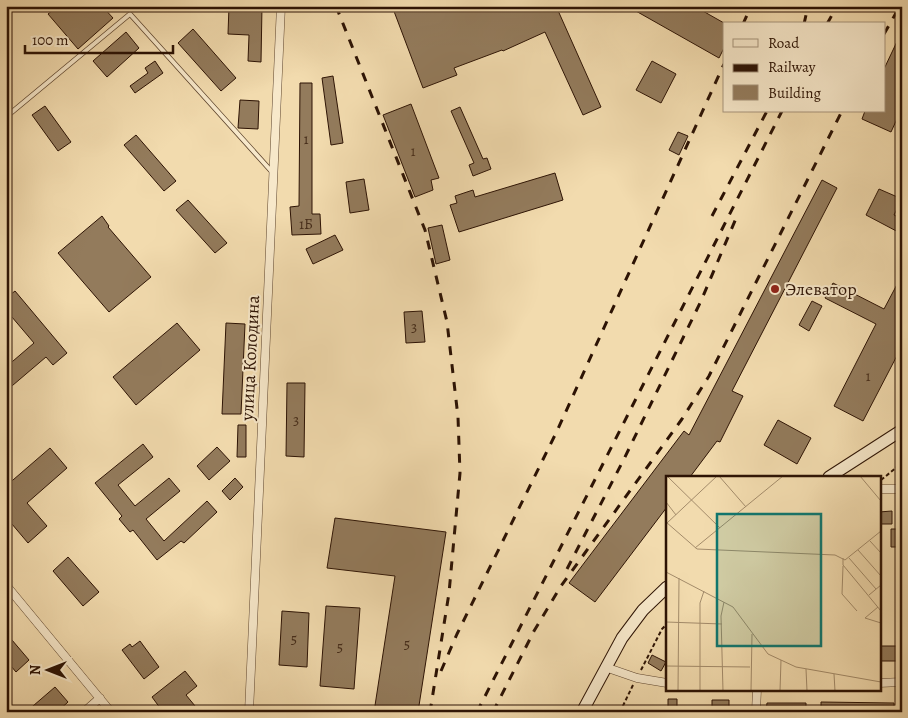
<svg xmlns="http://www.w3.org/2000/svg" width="908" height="718" font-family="Alegreya,serif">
<rect width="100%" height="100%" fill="#f2dbae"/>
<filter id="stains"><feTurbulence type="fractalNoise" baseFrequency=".004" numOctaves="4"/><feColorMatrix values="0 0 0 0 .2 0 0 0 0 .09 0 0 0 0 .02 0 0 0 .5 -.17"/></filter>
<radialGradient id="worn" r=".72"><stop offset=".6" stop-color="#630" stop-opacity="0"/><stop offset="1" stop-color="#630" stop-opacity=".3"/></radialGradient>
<path fill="#937b5c" stroke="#2d1304" d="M58,6H102L113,18L78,49L48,14Z
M229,6H262L261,62L248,61L249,35L228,34Z
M392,6H556L601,107L583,115L545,32L503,51L502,50L454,68L457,75L423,88Z
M627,6H694L724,23V48L719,58Z
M193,29L236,78L221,91L178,43Z
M902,31V108L891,132L862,119L865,111H884V69Z
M126,32L139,48L107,77L93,61Z
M155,61L163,73L135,93L130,86L148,73L145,68Z
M652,61L676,74L661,103L636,90Z
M333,76L343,143L331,145L322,78Z
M300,83H312V214H320L321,234L292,235L290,207L299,206Z
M240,100L259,101L258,129L238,128Z
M411,104L439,178L431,180L433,190L415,197L383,115Z
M45,106L71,142L58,151L32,115Z
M460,107L483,159L487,158L491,169L473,176L469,165L474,163L451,111Z
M678,132L688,136L679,155L669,150Z
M136,135L176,181L164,191L124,145Z
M555,173L563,200L459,232L450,205L457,203L455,196L473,190L475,197Z
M364,179L369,210L350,213L346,182Z
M822,180L837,188L732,391L743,396L720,442L717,441L690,477H667V507L595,602L569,583L684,431L689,435Z
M879,189L902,199L894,215L902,219V234L866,215Z
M188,200L227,243L215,253L176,210Z
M102,216L109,226L108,227L151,277L109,312L58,253Z
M442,225L450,260L436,264L428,228Z
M335,235L343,250L313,264L306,249Z
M902,275V346L863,421L834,406L876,324L825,298L833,283L884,309Z
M15,291L67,353L53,365L46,357L6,391V367L34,343L6,310V298Z
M812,301L822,306L809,331L799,325Z
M422,311L425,342L406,343L404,312Z
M177,323L200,350L136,405L113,377Z
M226,323L245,324L241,414H222Z
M287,383H305L304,457L286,456Z
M778,420L811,438L797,464L764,445Z
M238,425H246V457H237Z
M143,444L153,457L118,485L135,506L169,478L180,491L146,519L164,541L207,501L217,512L184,543L181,541L157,560L133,530L130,532L119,519L122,516L95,483Z
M217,447L230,461L209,480L197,466Z
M50,448L67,468L27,503L47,526L28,543L6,517V486Z
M235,478L243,487L230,500L222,491Z
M892,511V524H879V512Z
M335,518L446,532L418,712H374L395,576L327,568Z
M891,529H902V547H891Z
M68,557L99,592L83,606L53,571Z
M326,606L360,608L354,689L320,686Z
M282,611L309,613L307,667L279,665Z
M6,633L29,660L16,672L6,660Z
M140,641L159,667L144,679L122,650L130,644L132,647Z
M879,646H898L899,661H879Z
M652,655L666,662L661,671L648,663Z
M185,671L197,686L186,695L200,712H163L152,697Z
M55,687L68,702L57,712H26Z
M668,699H677V712H668Z
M712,700H729V711L712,710Z
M821,702L894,703V712H821Z
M767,703H806V712H766Z"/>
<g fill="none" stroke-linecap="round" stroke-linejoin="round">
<defs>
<path id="service" d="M6,117L130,14L273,173"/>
<path id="minor" d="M879,489H902
M6,585L111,712
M605,667L637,678L667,683
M879,683L902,682
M84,712L100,698
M249,712L281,6
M756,712L757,689"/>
<path id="secondary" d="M829,477L902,430
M582,712L622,638L643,610L667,587"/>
</defs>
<use href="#service" stroke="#5e452e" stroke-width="5.5"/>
<use href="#minor" stroke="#5e452e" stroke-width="9"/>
<use href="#secondary" stroke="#2d1304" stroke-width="13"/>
<path stroke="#2d1304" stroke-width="2" stroke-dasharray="4 2.5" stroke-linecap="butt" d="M881,480L902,463
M641,670L662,629L667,624
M620,712L633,685"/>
<use href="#service" stroke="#f7e8ca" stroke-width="4"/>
<use href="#minor" stroke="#f7e8ca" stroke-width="8"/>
<use href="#secondary" stroke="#f7e8ca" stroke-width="11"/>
<path stroke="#2d1304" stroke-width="3" stroke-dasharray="9 9" stroke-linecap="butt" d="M336,6L425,230L447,322L458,417L460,473L449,593L430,712
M743,24L751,6
M804,24L808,6
M827,24L837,6
M884,34L900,6
M712,216L767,111
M567,569L624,459L701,301L737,216
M441,671L457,634L557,431L724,64
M477,712L782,111
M493,712L534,631L561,586L682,419L709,376L842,111"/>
</g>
<circle fill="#8f2418" stroke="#f7e8ca" stroke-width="2" cx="775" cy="289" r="5"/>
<g text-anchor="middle" stroke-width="4" stroke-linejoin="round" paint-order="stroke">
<g font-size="15" fill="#462d1a">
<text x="306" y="144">1</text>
<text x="413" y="156">1</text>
<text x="306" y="229">1Б</text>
<text x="414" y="332">3</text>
<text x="868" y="381">1</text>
<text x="296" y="425">3</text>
<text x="294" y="644">5</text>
<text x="407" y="649">5</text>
<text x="340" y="652">5</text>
</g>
<g font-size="18" fill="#2d1304" stroke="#f7e8ca" text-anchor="start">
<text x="785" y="295">Элеватор</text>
</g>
<g font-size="18" fill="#2d1304" stroke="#f7e8ca">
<text transform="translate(250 358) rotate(-87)" y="6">улица Колодина</text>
</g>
</g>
<g transform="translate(666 476)">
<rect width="215" height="215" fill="#f2dbae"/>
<path fill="none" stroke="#a38b6a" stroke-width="1" d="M1,0L54,52M53,0L80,31M194,0L215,25M0,26L10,39M0,46L31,73L169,79L179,84L215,55M1,47L51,0M204,65L215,77M29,72L117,0M192,74L215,100M177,82V89L215,135M183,82L210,113M177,90L176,118L191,135M0,96L67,131L102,178L130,191L215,206M203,119L215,109M199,142L212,131M199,142L215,147M0,146L56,148M0,190L84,191M140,193L141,215M168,198L169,215M12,215L13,102M34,215V127L38,115M57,215L55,140L58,126M85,215L86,158M114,215L115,184"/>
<path fill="#0f766e" fill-opacity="0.15" stroke="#0f766e" stroke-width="2.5" d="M51,38H155V170H51Z"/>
<rect width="215" height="215" fill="none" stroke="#2d1304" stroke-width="2.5"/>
</g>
<rect width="908" height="718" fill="none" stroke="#f2dbae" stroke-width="25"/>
<rect x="8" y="8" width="893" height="703" fill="none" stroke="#2d1304" stroke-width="2.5"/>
<rect x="12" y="12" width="883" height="693" fill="none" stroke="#2d1304"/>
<rect x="723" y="22" width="162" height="90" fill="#f7e8ca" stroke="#a6937b"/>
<rect x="733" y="39" width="25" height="8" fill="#f7e8ca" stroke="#a6937b"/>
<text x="768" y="48" font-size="15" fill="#2d1304">Road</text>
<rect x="733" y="64" width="25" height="8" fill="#2d1304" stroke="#a6937b"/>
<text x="768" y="72" font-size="15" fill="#2d1304">Railway</text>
<rect x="733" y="85" width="25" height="15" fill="#937b5c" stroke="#a6937b"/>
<text x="768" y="98" font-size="15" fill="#2d1304">Building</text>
<g transform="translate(48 670) rotate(270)" stroke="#f7e8ca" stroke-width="4" paint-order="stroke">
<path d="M0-4L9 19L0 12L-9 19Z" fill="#2d1304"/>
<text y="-8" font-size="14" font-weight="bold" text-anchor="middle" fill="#2d1304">N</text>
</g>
<path d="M25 45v8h148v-8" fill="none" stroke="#2d1304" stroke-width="2.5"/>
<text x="32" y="45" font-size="15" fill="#2d1304" stroke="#f7e8ca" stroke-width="4" paint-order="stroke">100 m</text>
<rect width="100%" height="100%" filter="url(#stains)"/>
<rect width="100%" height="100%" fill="url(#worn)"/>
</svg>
